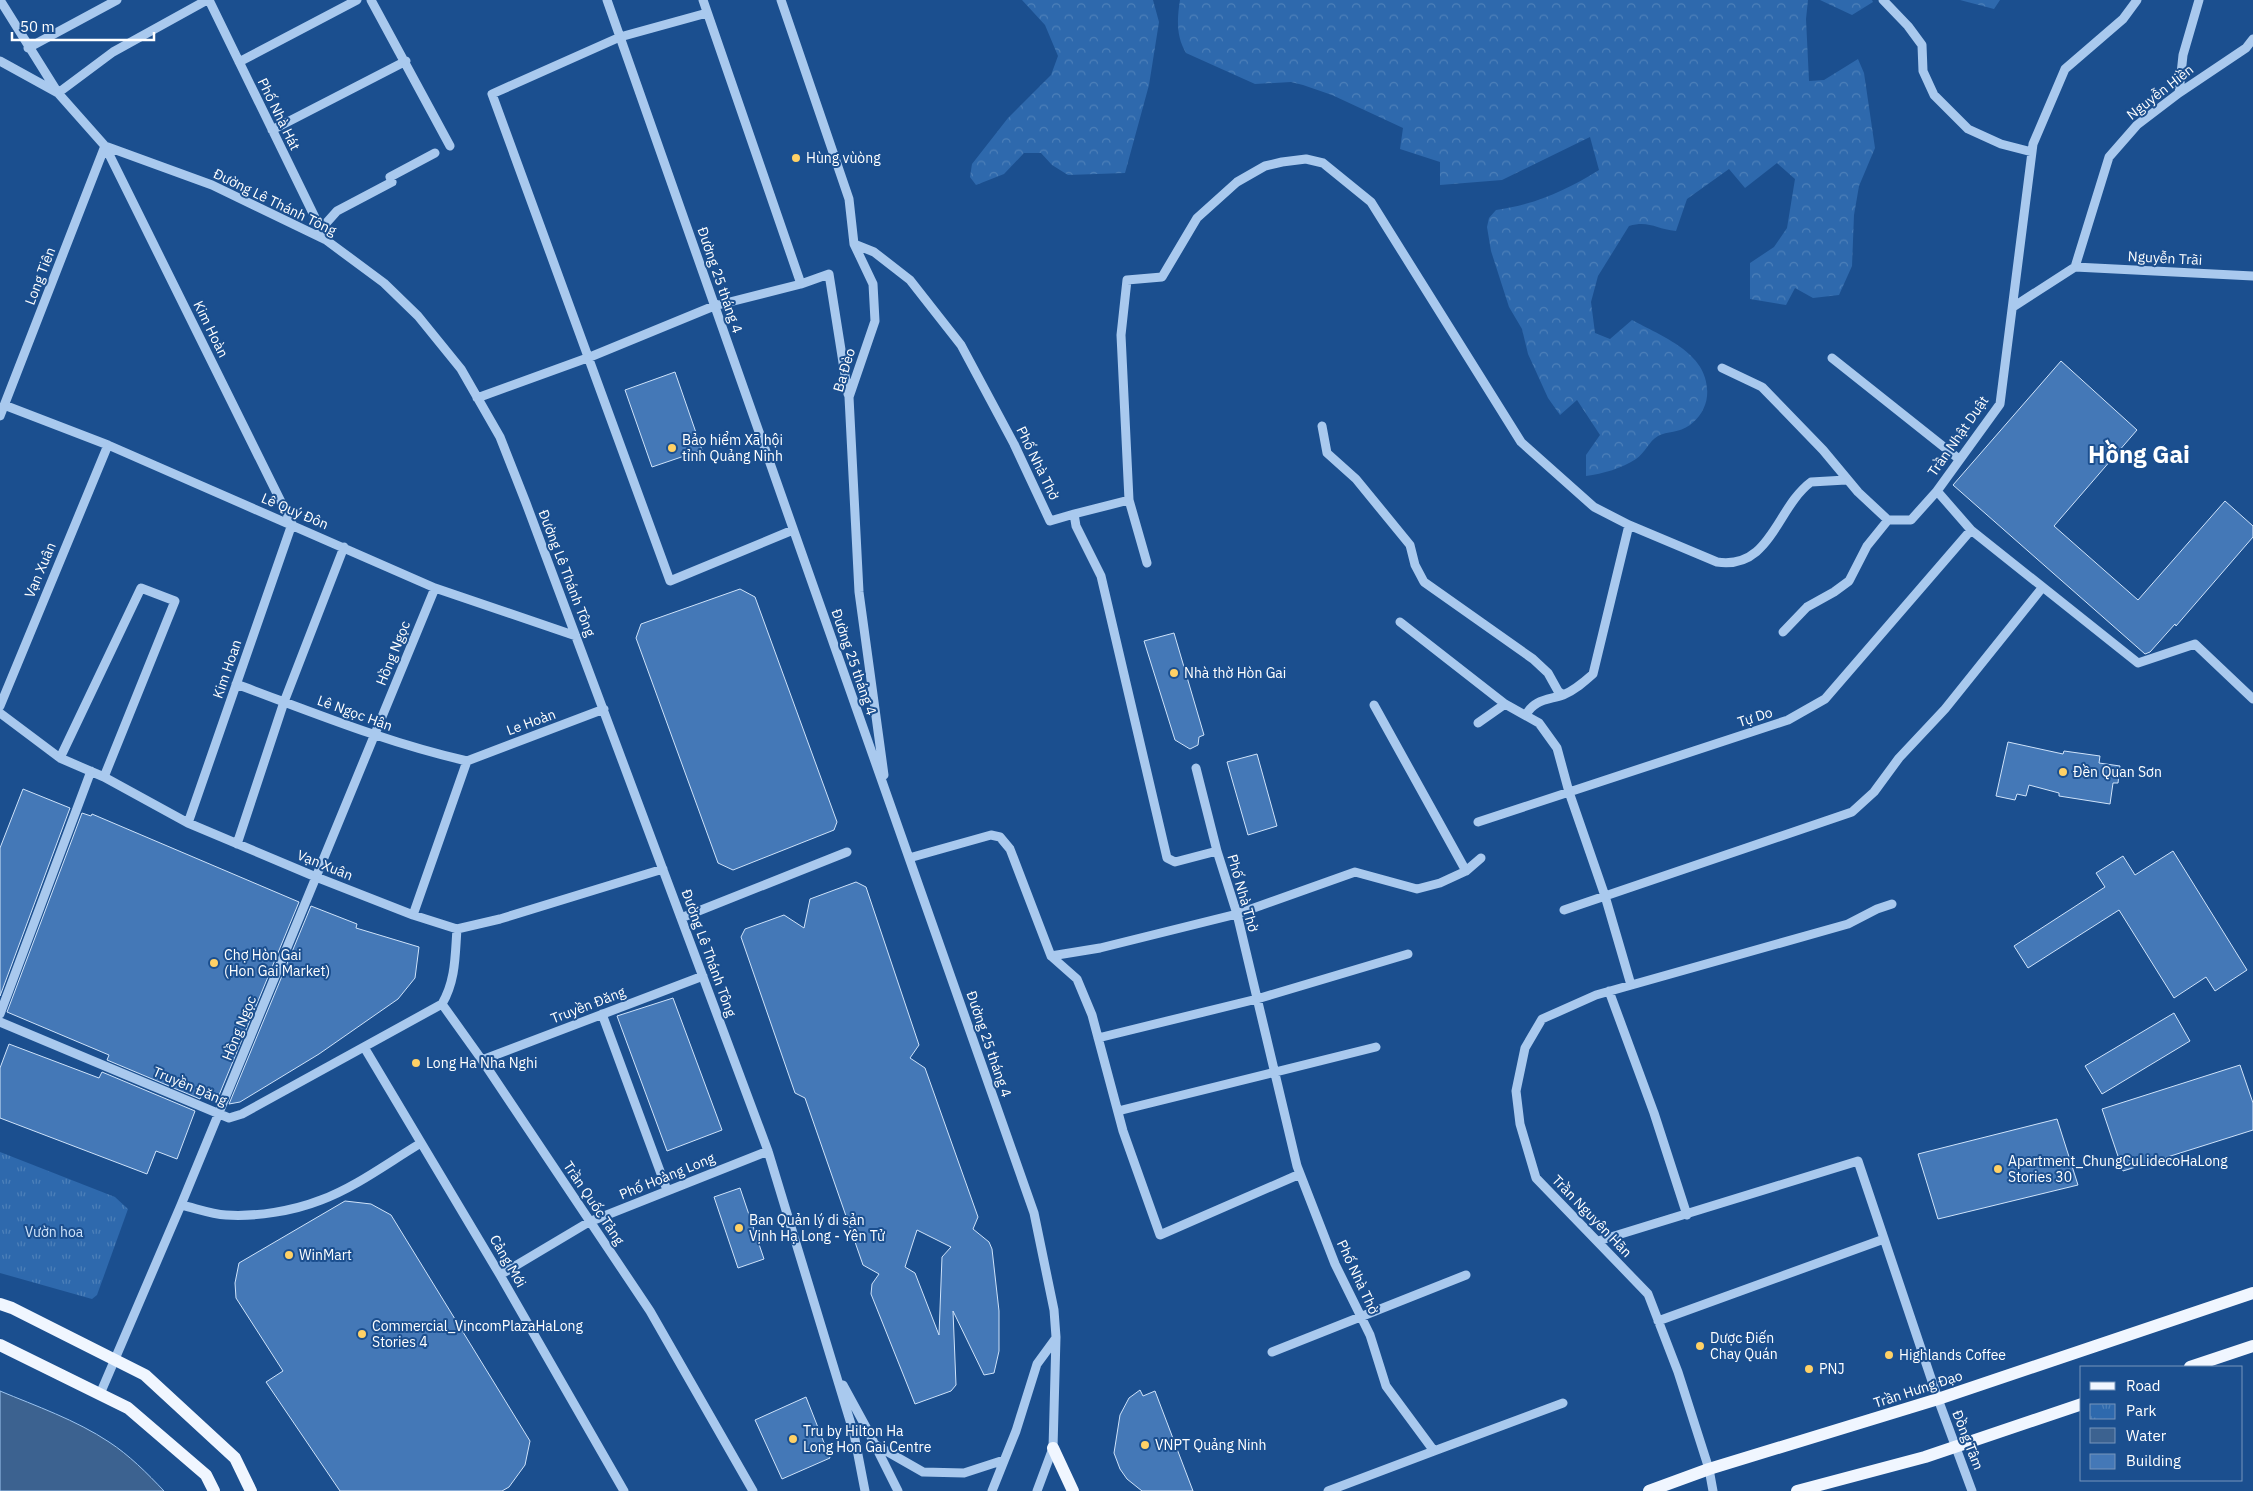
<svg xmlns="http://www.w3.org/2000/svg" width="2253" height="1491" font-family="'IBM Plex Sans',sans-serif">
<defs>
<pattern id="forest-crowns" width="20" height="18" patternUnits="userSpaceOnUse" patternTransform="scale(1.25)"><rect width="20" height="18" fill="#2e69ad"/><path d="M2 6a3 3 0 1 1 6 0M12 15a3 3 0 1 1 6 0" fill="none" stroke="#4d80b9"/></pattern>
<pattern id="park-tufts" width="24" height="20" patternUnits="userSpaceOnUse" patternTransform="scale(1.25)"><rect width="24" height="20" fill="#2e69ad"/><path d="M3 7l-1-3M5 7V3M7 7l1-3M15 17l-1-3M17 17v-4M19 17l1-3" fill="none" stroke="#4d80b9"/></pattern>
</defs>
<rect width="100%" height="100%" fill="#1b4f8f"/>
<path fill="url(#forest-crowns)" d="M1022,0H1153L1159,22L1149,85L1125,173L1068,175L1052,165L1041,153H1024L1004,174L976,185L970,177L972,164L1008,118L1051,75L1058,56L1045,25Z
M1180,0H1808L1806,19L1809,81L1824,80L1858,59L1864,73L1875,148L1859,186L1854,215L1852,266L1839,295L1813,298L1795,288L1786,305L1750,299V263L1774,247L1787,228L1795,179L1777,163L1745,188L1729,169L1687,199L1676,231C1656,229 1649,220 1629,226L1598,276L1591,302L1595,333L1610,339L1632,320C1663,337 1711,354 1707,396C1706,408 1699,418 1690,425C1679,433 1667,431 1658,436C1649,441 1645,453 1636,459C1622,468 1603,474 1586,476V455L1600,435L1577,400L1560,415L1548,398L1528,354L1522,329L1509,307L1491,251L1487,227L1489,218L1496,210C1534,205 1567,190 1599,170L1590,137L1502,180L1440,185V162L1400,149L1403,128L1332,95L1303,85L1291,82L1255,84L1186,53C1176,36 1177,19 1180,0Z
M1820,0H1872L1873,2L1852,15Z
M1960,0H2000L1994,9Z"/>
<path fill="url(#park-tufts)" d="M0,1152L115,1197L128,1209L97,1295L92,1299L0,1273Z"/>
<path fill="#3c6290" stroke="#9cc4f0" d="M0,1391C36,1406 76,1420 109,1442C129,1455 147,1473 164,1491H0Z"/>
<path fill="#4478b7" stroke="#cfe3fa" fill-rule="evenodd" d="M2061,361L2137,430L2054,526L2138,600L2225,501L2253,526V537L2176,626L2175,624L2150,652L2145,654L1953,485Z
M675,372L702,450L652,467L625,390Z
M740,589L755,597L837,822L834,830L733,870L718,863L636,638L641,624Z
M1174,633L1204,735L1199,737L1198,745L1190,749L1175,740L1144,641Z
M2008,742L2063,754L2064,751L2100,756L2099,763L2120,766L2118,783H2113L2110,804L2059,796V793L2029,785L2026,796L2017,794L2015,800L1996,796Z
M1257,754L1277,826L1248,835L1227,762Z
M23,789L70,808L0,996V848Z
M82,813L91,816L92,814L299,902L217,1100L202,1094L200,1099L107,1060L109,1055L7,1012Z
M2173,851L2247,970L2215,991L2206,977L2174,998L2119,910L2028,968L2014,946L2105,887L2096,873L2123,856L2135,875Z
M856,882L866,887L919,1045L910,1058L925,1068L978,1217L973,1229L989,1242L992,1249L999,1311V1351L994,1373L984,1375L953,1311L956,1385L951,1391L915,1404L871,1294L872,1284L879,1274L863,1265L805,1098L795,1093L741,937L745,929L784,915L804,928L810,899ZM917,1230L951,1247L942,1257L939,1335L915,1273L905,1267Z
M311,906L357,924L356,928L419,947L415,978L398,999L319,1054L240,1102L229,1104Z
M673,998L722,1130L667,1151L617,1016Z
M2174,1013L2190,1041L2102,1094L2085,1066Z
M9,1044L99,1078L102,1072L195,1111L177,1159L156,1151L147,1174L0,1118V1068Z
M2240,1065L2253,1103V1130L2123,1171L2102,1109Z
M2057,1119L2078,1185L1938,1219L1918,1154Z
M740,1188L764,1259L738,1268L714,1197Z
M345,1201L371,1204L391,1215L530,1441L525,1465L509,1487L502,1491H340L266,1382L283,1371L236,1298L235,1283L239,1263Z
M1140,1390L1143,1396L1155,1391L1193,1491H1142L1127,1479L1120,1469L1114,1453L1120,1415L1129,1398Z
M806,1397L830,1458L782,1479L755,1420Z"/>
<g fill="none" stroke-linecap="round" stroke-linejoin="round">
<path stroke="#a9c9ee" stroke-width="9" d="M0,0L58,93L105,146L212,185L326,240L384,283L418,316L461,369L500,437L526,503L768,1151L854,1434L865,1491
M209,0L326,240
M371,0L450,146
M607,0L1034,1213L1054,1310L1056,1337L1053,1448L1037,1491
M703,0L801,284
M781,0L849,199L854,244L873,284L875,321L849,397L859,592L884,775
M1883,0L1908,26L1922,45L1923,71L1934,95L1968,129L2001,144L2032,152
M2137,0L2123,19L2065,69L2033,144L2000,404L1937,491L1971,530L2138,663L2195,644L2253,699
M707,13L620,37L492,94L670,581L793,530
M28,48L117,0
M0,61L58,93L113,52L207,0
M239,62L357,0
M2179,93L2183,55L2199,0
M272,130L406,61
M105,146L292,524L188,823
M320,230L337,211L392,182L390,177L435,153
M854,244L874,252L910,280L961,345L1014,444L1050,521L1074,514L1076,526L1101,576L1167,858L1175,862L1217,851L1237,914L1297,1166L1335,1264L1370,1335L1386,1386L1434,1451L1328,1491
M2075,267L2109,157L2137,125L2179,93L2246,48L2253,39
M2075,267L2253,276
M2013,307L2075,267
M1832,358L1959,459
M1722,368L1762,387L1823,450L1858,492L1888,520H1911L1937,491
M477,398L590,357L714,306L801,284L829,274L848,394
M4,405L108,445L435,588L576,636
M0,416L105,146
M1322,426L1327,453L1356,479L1410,545L1415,565L1424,582L1533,659L1548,673L1558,691L1563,695
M1074,514L1129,500
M1147,563L1129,500L1121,335L1127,280L1162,277L1197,218L1237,182L1265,166L1282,162L1306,159L1323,163L1371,202L1521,442L1594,507L1629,525L1717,562C1771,570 1776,508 1811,482L1846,480
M1400,622L1505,704L1539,723L1557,748L1569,792L1605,896L1631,985
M1783,632L1807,607L1834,592L1849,581L1867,546L1888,520
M236,684C312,712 387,743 467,761
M1374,705L1466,871
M0,706L108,445
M0,713L60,758L104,777L188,823L316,877L413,915L457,929L500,919L663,869
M1526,715C1534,699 1549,700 1563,695C1575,690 1584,682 1593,674L1629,525
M1478,723L1505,704
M60,758L141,588L175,601L104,777
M467,761L604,709
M1196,768L1217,851
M1478,822L1788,720L1825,699L1971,530
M237,844L284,702L344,547
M909,858L991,835L1000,837L1010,849L1051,956L1077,979L1092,1015L1123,1131L1160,1235L1300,1174
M1564,910L1852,812L1874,792L1899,758L1945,709L2042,588
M413,915L467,761
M681,918L847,852
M457,929C455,955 456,980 442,1004L482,1060L650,1311L753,1491
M1051,956L1100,948L1237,914L1355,872L1417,889L1440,883L1466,871L1481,858
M1609,991L1654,1113L1687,1215
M0,1014L91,771
M602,1014L667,1190
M0,1022L229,1118L242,1114L442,1004
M1098,1038L1257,999L1408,954
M364,1047L500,1275L624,1491
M482,1060L703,976
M1118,1111L1376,1047
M181,1205C195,1208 211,1214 226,1215C256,1217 293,1211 321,1200C356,1187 389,1162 421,1143
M1598,1241L1858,1161L1938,1399L1972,1491
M500,1275L589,1222L768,1151
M1658,1321L1884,1239
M1272,1352L1466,1275
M843,1385L867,1429L898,1491
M100,1394L181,1205L435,588
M874,1444L923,1472L964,1473L1004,1460
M1434,1451L1563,1403
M992,1491L1016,1431L1037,1364L1056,1338
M1713,1491L1709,1469L1678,1372L1648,1294L1536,1178L1520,1124L1516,1091L1525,1048L1542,1019L1596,995L1848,924L1877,909L1892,904"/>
<path stroke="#f0f6ff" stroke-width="12" d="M0,1304L12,1308L145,1375L235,1458L251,1491
M0,1345L128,1408L206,1475L214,1491
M2190,1367L2253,1346
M1053,1448L1073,1491
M1649,1491L1709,1469L1938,1399L2253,1293
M1797,1491L1925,1457L2082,1404"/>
</g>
<g fill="#ffd166" stroke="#1b4f8f" stroke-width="2">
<circle cx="796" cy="158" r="5"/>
<circle cx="672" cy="448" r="5"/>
<circle cx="1174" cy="673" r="5"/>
<circle cx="2063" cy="772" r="5"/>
<circle cx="214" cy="963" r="5"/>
<circle cx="416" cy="1063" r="5"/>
<circle cx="1998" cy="1169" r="5"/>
<circle cx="739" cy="1228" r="5"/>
<circle cx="289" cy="1255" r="5"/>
<circle cx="362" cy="1334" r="5"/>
<circle cx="1700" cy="1346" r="5"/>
<circle cx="1889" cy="1355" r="5"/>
<circle cx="1809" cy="1369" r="5"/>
<circle cx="793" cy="1439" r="5"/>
<circle cx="1145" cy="1445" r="5"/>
</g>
<g text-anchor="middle" stroke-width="4" stroke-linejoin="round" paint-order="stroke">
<g font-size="14" fill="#fff" stroke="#1b4f8f">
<text transform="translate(2160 92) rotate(-38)" y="5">Nguyễn Hiền</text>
<text transform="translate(279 114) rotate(64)" y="5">Phố Nhà Hát</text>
<text transform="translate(275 202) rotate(26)" y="5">Đường Lê Thánh Tông</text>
<text transform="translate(2165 258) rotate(3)" y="5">Nguyễn Trãi</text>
<text transform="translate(40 276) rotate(-69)" y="5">Long Tiên</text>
<text transform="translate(720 280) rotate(71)" y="5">Đường 25 tháng 4</text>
<text transform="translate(211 329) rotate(64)" y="5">Kim Hoàn</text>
<text transform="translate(844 370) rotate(-73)" y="5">Ba Đèo</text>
<text transform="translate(1958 436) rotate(-55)" y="5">Trần Nhật Duật</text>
<text transform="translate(1038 463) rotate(64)" y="5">Phố Nhà Thờ</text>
<text transform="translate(295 511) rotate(23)" y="5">Lê Quý Đôn</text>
<text transform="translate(40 570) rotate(-67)" y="5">Vạn Xuân</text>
<text transform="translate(567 573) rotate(69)" y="5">Đường Lê Thánh Tông</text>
<text transform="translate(393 653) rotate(-68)" y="5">Hồng Ngọc</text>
<text transform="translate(854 662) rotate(71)" y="5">Đường 25 tháng 4</text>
<text transform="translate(227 669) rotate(-71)" y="5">Kim Hoan</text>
<text transform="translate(355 713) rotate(20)" y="5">Lê Ngọc Hân</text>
<text transform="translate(1755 717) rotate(-18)" y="5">Tự Do</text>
<text transform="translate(531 722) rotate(-20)" y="5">Le Hoàn</text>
<text transform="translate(325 865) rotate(22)" y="5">Vạn Xuân</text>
<text transform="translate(1243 893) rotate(74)" y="5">Phố Nhà Thờ</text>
<text transform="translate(709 953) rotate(70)" y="5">Đường Lê Thánh Tông</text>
<text transform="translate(588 1005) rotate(-21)" y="5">Truyền Đăng</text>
<text transform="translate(239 1028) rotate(-68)" y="5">Hồng Ngọc</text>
<text transform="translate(989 1044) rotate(71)" y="5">Đường 25 tháng 4</text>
<text transform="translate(190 1086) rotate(23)" y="5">Truyền Đăng</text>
<text transform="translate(667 1176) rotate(-22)" y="5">Phố Hoàng Long</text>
<text transform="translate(594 1203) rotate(56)" y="5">Trần Quốc Tảng</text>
<text transform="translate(1592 1216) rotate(46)" y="5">Trần Nguyên Hãn</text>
<text transform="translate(508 1261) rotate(60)" y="5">Cảng Mới</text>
<text transform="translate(1358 1277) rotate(65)" y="5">Phố Nhà Thờ</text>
<text transform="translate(1918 1389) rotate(-18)" y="5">Trần Hưng Đạo</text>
<text transform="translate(1968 1440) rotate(69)" y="5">Đồng Tâm</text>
</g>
<g font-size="14" fill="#fff" stroke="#1b4f8f" text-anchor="start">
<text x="806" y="163">Hùng vùòng</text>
<text x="682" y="445">Bảo hiểm Xã hội<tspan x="682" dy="16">tỉnh Quảng Ninh</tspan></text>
<text x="1184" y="678">Nhà thờ Hòn Gai</text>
<text x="2073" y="777">Đền Quan Sơn</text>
<text x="224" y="960">Chợ Hòn Gai<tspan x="224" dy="16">(Hon Gai Market)</tspan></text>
<text x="426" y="1068">Long Ha Nha Nghi</text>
<text x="2008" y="1166">Apartment_ChungCuLidecoHaLong<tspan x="2008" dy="16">Stories 30</tspan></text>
<text x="749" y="1225">Ban Quản lý di sản<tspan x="749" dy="16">Vịnh Hạ Long - Yên Tử</tspan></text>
<text x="299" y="1260">WinMart</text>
<text x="372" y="1331">Commercial_VincomPlazaHaLong<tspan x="372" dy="16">Stories 4</tspan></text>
<text x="1710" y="1343">Dược Điến<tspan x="1710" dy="16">Chay Quán</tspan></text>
<text x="1899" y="1360">Highlands Coffee</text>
<text x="1819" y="1374">PNJ</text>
<text x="803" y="1436">Tru by Hilton Ha<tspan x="803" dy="16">Long Hon Gai Centre</tspan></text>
<text x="1155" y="1450">VNPT Quảng Ninh</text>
</g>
<g font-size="14" fill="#cfe3fa" stroke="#1b4f8f">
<text x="54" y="1237">Vườn hoa</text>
</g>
<g font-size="24" font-weight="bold" fill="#fff" stroke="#1b4f8f">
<text x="2139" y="463">Hồng Gai</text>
</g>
</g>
<rect x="2080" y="1366" width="162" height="115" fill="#1b4f8f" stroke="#7695bc"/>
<rect x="2090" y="1382" width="25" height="8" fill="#f0f6ff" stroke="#7695bc"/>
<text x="2126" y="1391" font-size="15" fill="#ffffff">Road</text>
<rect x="2090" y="1404" width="25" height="15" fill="url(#park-tufts)" stroke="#7695bc"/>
<text x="2126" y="1416" font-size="15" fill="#ffffff">Park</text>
<rect x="2090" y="1428" width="25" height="15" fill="#3c6290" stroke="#7695bc"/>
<text x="2126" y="1441" font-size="15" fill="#ffffff">Water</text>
<rect x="2090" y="1454" width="25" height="15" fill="#4478b7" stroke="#7695bc"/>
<text x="2126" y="1466" font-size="15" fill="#ffffff">Building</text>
<path d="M12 32v8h142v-8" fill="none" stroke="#ffffff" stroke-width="2.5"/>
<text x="20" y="32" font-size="15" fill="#ffffff" stroke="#1b4f8f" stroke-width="4" paint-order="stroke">50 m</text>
</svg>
